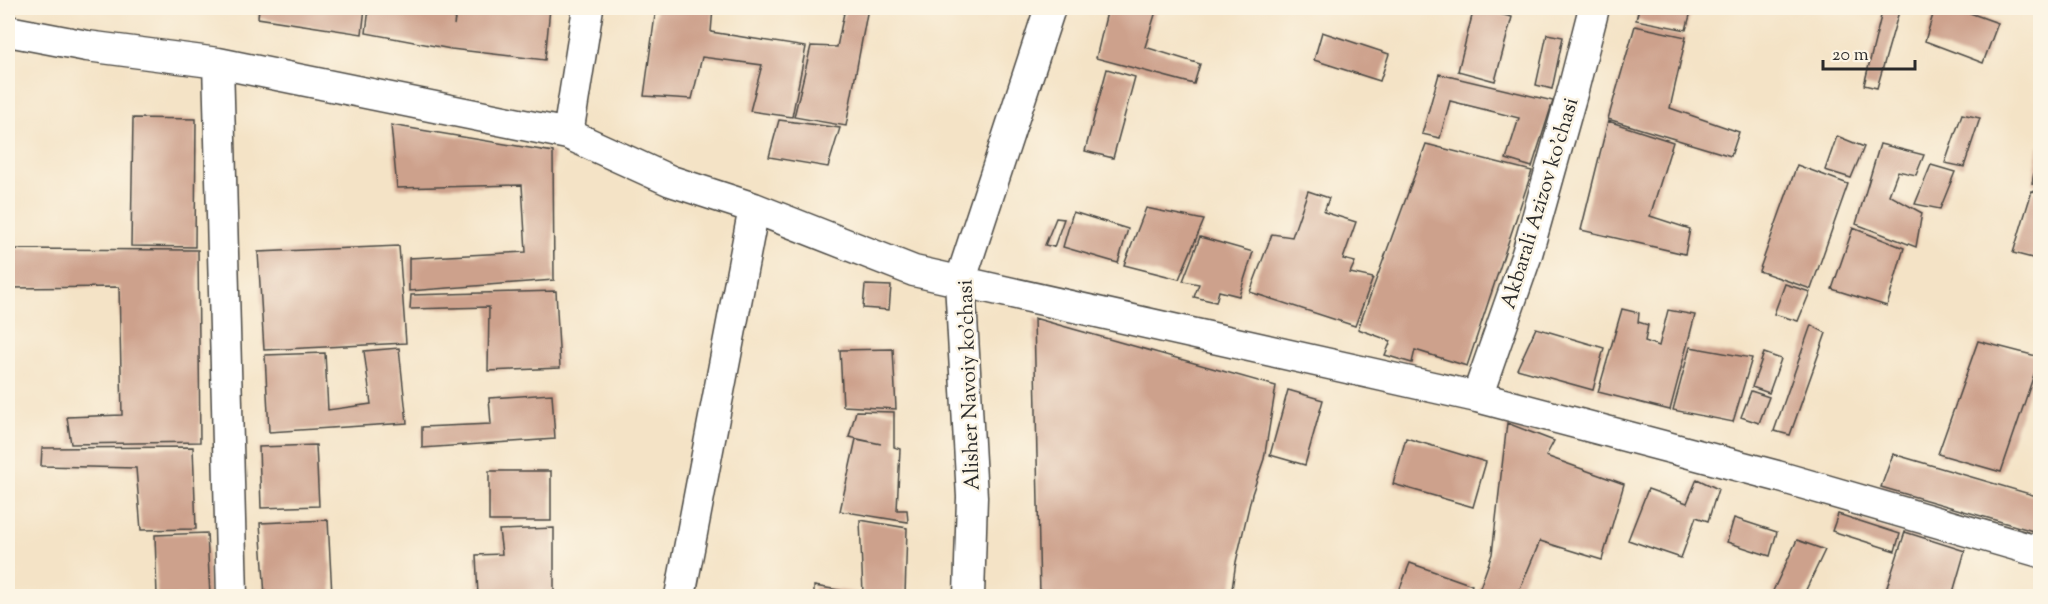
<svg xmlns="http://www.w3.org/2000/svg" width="2048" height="604" font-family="'Sorts Mill Goudy',serif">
<rect width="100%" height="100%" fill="#fcf5e5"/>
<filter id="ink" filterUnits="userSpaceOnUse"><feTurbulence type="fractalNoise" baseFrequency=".0167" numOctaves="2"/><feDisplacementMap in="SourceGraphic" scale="12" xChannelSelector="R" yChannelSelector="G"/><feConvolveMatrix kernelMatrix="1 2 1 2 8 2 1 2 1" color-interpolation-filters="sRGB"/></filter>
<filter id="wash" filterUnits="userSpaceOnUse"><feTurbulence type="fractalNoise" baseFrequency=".008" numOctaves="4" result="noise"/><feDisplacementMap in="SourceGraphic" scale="24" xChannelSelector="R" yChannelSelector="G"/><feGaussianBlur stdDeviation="1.35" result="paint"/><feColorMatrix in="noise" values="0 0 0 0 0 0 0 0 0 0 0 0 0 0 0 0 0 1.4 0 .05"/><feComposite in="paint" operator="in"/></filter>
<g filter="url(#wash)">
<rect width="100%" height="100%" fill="#f4e3c6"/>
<g id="blocks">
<path fill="#cda18c" d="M259,8H365L362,34L258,18Z
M369,8H456L454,25L457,8H476L509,13L510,8H550L545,60L451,49L366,33Z
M656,8H713L711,32L806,47L792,117L750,111L762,65L702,57L692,99L644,96Z
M845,8H868L846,126L794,117L811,46L837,47Z
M1108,8H1157L1145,47L1200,64L1194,84L1096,58Z
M1474,8L1512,17L1495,81L1458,71Z
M1639,8H1692L1686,30L1636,20Z
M1883,8H1900L1877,88L1864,85Z
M1935,8H1956L1998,23L1983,63L1925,41Z
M1635,26L1686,37L1670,108L1739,132L1731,156L1608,119Z
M1322,32L1389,54L1380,81L1314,60Z
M1547,34L1563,37L1552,89L1536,85Z
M1107,69L1135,77L1113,158L1085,151Z
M1439,74L1553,101L1532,167L1506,159L1519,118L1450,101L1440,138L1422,134Z
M1962,114L1980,118L1964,167L1945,163Z
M133,118L196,119L195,247L131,246Z
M779,120L840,128L828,167L769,157Z
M1608,121L1673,142L1650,216L1690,229L1685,254L1581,230Z
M391,125L553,152L554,280L409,291V258L526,252L522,185L397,188Z
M1837,136L1864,147L1851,178L1825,170Z
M1426,144L1532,171L1467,366L1415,350L1412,363L1385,355L1391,341L1358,329Z
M1880,144L1924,155L1916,175L1898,171L1889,195L1922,213L1916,247L1856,224Z
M2039,145H2040V186L2032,184Z
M1797,165L1848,184L1811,289L1759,271Z
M1931,165L1955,172L1940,209L1915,204Z
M1308,191L1329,198L1324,212L1356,222L1343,259L1355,262L1350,273L1373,278L1355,326L1250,292L1272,234L1292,237Z
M2032,191L2040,193V260L2013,253Z
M1146,208L1204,220L1179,279L1124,265Z
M1073,212L1128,229L1118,263L1063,247Z
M1056,218L1064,219L1054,247L1045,245Z
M1853,228L1904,248L1887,306L1832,289Z
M1200,237L1253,252L1239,296L1219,291L1216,302L1194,297L1199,284L1183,281Z
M399,246L406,343L264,350L258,252Z
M8,249L198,250L200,442L71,444L67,417L122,415L119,287L8,288Z
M1785,284L1810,292L1798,321L1774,314Z
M865,285L891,286L889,310L863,308Z
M556,291L560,368L488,371L489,307L410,309L411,295Z
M1622,309L1639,313L1638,322L1648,325L1645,341L1659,346L1668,310L1695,315L1670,410L1598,392Z
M1034,318L1276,386L1264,459L1252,494L1236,562L1231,596H1040Z
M1811,325L1826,333L1790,435L1774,431Z
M1536,328L1604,348L1593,390L1517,369Z
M1978,341L2040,357L2001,472L1938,454Z
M1690,347L1752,358L1733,422L1673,410Z
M399,348L407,423L269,432L265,355L325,353L328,410L371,404L364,351Z
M893,349L896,409L843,406L840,350Z
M1764,353L1781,359L1769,393L1752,387Z
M1288,390L1323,400L1305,465L1270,455Z
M1751,391L1769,397L1759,423L1741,417Z
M552,394L555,439L422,448V427L491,424L489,398Z
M856,411L894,412V447L900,449L897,510H907L908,522L840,511L856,439L881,444L849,437Z
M1507,423L1554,441L1546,456L1624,484L1602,560L1540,541L1517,596H1477L1492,554Z
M1406,438L1486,462L1473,507L1393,484Z
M316,445L319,506L261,508L259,447Z
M193,447L196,529L141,530L136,468L41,466L42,448Z
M1893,454L2040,497V533L1881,487Z
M489,471H551V521H489Z
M1697,479L1718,489L1708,521L1696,517L1681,558L1628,540L1648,489L1687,503Z
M1838,514L1900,534L1895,551L1832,531Z
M1734,518L1777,532L1770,556L1727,542Z
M328,520L332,595L265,596L260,523Z
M860,520L907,528L905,596H814V586L863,594Z
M554,528V596H478L476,555L502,554L499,530Z
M1905,532L1965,551L1952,596H1884Z
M207,533L210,596H157L155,535Z
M1797,540L1825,550L1803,596H1784L1772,593Z
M1410,563L1472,585L1468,596H1397Z"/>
</g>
</g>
<g filter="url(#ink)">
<use href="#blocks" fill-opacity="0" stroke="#494742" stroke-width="1.5"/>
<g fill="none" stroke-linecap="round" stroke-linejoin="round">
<defs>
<path id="minor" d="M8,31L87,46L218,63L568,134L671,181L754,208L914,271L1477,397L1777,476L2040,552
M218,63L232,596
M568,134L588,8
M1477,397L1527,254L1573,90L1594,8
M680,596L754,208
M969,596L972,497L960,282L1050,8"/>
</defs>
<use href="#minor" stroke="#494742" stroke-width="33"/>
<use href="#minor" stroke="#fff" stroke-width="30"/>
</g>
</g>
<g text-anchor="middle" stroke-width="5" stroke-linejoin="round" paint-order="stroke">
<g font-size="21" fill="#2b2b2b" stroke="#fcf5e5">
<text transform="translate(1539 203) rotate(-73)" y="7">Akbarali Azizov ko'chasi</text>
<text transform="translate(968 385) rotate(-92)" y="7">Alisher Navoiy ko'chasi</text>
</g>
</g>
<rect width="2048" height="604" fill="none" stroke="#fcf5e5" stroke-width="30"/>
<path d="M1823 60v9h92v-9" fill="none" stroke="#2b2b2b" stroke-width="3"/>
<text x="1832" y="60" font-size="18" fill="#2b2b2b" stroke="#fcf5e5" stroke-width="4.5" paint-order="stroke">20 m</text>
</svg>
